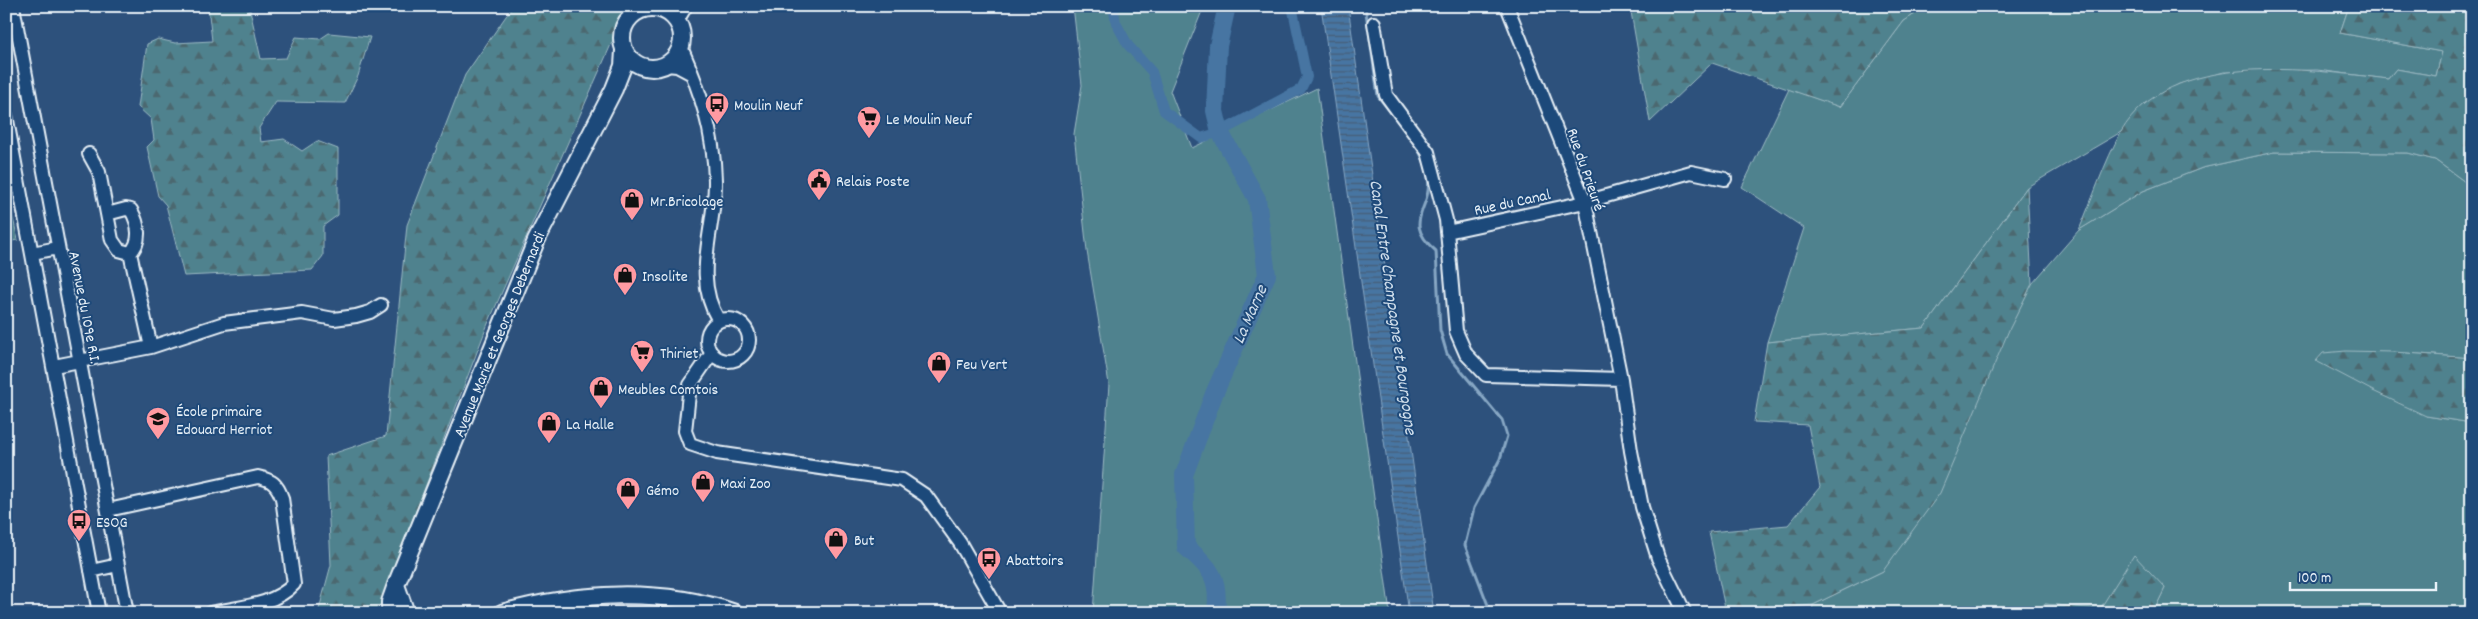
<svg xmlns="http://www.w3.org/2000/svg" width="2478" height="619" font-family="Dekko,sans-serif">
<defs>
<pattern id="forest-firs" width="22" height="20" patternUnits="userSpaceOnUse" patternTransform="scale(1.25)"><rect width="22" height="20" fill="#50828e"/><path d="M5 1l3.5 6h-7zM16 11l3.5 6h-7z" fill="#4c686f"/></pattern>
<pattern id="water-rules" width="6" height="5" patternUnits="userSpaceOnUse" patternTransform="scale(1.25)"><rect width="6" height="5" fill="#4675a2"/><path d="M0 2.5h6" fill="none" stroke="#465e76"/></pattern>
</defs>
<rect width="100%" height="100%" fill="#2d517c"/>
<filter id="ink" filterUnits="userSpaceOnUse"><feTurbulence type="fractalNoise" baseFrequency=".02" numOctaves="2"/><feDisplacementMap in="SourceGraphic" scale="10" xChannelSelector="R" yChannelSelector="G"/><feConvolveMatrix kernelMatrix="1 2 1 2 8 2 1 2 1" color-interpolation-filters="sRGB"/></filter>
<g filter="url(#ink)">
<path fill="#50828e" stroke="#9cbac3" d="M1073,6H1204L1170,91L1192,148L1317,88L1390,613H1093L1109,384L1087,251L1074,134L1082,85Z
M1927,6H2349L2340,33L2442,52L2436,76L2396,69L2388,79L2317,70L2224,72L2179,84L2145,103L2121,132L2027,187L1924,328L1767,342L1804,228L1742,187L1789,89L1840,107L1904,21Z
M2274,152L2408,153L2435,160L2472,187V358L2393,352L2426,416L2472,423V613H2153L2165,588L2100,609L2044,604L2036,613H1812L1813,605L1883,571L2032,284L2079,230L2143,191L2202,168Z
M6,188L18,240L6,242Z"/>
<path fill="url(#forest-firs)" stroke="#9cbac3" d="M208,6H249L261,59L286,58L296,37L320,39L329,33L370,37L358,76L345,103L276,102L259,128L261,142L284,139L302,151L317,141L338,149V215L323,226V256L312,270L184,276L166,205L158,196L147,147L154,140L151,119L138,107L147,44L158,39L175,43L212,41Z
M513,6H628L487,326L380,605L372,613H318L331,565L326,456L386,436L407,225L465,75Z
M1630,6H1927L1904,21L1840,107L1712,63L1650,122Z
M2349,6H2472V187L2435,160L2408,153L2274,152L2202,168L2143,191L2079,230C2092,200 2105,161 2121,132C2169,49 2308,69 2388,79L2396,69L2436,76L2442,52L2340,33Z
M2027,187L2032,284L2009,330L1940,493L1883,571L1813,605L1726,613L1709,532L1788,525L1820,487L1808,425L1754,422L1767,342L1924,328Z
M2346,351L2393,352L2472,358V423L2426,416L2373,391L2316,361L2323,353Z
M2134,555L2165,588L2153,613H2036L2044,604L2100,609Z"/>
<path fill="url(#water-rules)" stroke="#87a7c4" d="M1321,6H1348L1434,613H1409Z"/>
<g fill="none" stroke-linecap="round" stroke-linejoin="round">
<path stroke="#87a7c4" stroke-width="3" d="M1365,6L1368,26
M1369,32L1378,96L1405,131
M1415,144C1421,154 1427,165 1428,177C1433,211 1400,220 1436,251L1440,330L1447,354L1502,420L1507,436L1500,459L1474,508L1465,545L1491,613"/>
<path stroke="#4675a2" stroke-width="10" d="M1113,6L1116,23L1128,45L1152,72L1164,111L1201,138L1220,132L1301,89L1307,77L1292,6"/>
<path stroke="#4675a2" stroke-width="18" d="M1216,613C1220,578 1211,568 1186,547L1184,475L1214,394L1267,275L1257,199L1220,132L1215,111L1218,46L1227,6"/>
<defs>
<path id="minor" d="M13,6L127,613
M1507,6L1585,202L1621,379L1631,451L1642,507L1658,558L1685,613
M662,10L672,6
M677,21L686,6
M1374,23L1386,95L1428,152L1446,220L1456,331L1466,354L1486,375L1621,379
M681,47C700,90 714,132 715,180C716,229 691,275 719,321
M667,65L677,66L692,74
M6,115L99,613
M89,154L99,172L112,240L119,250L130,253L151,347
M107,214L126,209L131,210C139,224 142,242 130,253
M1447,232L1585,202L1691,172L1725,179
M32,253L58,248
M707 340a21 21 0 1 1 42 0a21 21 0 1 1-42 0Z
M712,353L690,385L685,431L690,444L717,453L902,480L926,496L960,543L1000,613
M54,366L151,347L224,323L302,313L334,319L356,316L370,312L381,305
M108,510L258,477C272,480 277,484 282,498L294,584C274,606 238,607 210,613
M91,571L118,565"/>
<path id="major" d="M622 38a30 30 0 1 1 60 0a30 30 0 1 1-60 0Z
M396,585L406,613
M390,613V602L396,585L536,241L614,89L623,66L624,51
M502,613C577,592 661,587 735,613"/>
</defs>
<use href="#minor" stroke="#e8f1f8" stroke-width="16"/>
<use href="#major" stroke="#e8f1f8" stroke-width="20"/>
<use href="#minor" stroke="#1f4a7a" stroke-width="12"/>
<use href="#major" stroke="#1f4a7a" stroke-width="16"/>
</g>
</g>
<defs>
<symbol id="bus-pin" viewBox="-11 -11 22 30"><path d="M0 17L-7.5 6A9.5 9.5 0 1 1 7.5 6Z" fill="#ff9aa2" stroke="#1f4a7a"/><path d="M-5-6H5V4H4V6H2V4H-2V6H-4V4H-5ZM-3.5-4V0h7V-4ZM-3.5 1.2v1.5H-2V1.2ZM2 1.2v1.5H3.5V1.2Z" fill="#111"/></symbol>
<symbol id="supermarket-pin" viewBox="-11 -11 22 30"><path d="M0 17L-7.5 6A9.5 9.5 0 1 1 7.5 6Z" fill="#ff9aa2" stroke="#1f4a7a"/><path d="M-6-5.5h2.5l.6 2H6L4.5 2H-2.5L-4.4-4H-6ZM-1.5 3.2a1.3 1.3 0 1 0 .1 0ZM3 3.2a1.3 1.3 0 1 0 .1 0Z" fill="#111"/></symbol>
<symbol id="civic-pin" viewBox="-11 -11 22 30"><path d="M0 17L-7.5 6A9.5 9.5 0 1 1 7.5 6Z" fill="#ff9aa2" stroke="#1f4a7a"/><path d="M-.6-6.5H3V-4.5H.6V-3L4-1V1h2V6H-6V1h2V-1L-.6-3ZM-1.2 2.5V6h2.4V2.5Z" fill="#111"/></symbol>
<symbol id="shop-pin" viewBox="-11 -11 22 30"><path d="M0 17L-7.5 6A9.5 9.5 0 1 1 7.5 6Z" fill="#ff9aa2" stroke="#1f4a7a"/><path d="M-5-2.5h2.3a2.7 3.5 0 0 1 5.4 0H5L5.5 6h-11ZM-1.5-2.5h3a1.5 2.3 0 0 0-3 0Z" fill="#111"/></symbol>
<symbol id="school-pin" viewBox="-11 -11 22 30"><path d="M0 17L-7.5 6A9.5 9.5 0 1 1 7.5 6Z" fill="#ff9aa2" stroke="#1f4a7a"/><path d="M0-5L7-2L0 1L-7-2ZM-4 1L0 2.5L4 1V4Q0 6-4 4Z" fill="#111"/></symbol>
</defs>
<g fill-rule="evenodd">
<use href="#bus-pin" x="703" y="90" width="28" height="38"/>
<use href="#supermarket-pin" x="855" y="104" width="28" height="38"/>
<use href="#civic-pin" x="805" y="166" width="28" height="38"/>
<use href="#shop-pin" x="618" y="186" width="28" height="38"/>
<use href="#shop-pin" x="611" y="261" width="28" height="38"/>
<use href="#supermarket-pin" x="628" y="338" width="28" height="38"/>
<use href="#shop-pin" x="925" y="349" width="28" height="38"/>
<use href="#shop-pin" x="587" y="374" width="28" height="38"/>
<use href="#school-pin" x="144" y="405" width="28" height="38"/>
<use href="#shop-pin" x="535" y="409" width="28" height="38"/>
<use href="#shop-pin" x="689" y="468" width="28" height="38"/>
<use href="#shop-pin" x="614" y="475" width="28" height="38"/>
<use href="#bus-pin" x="65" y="507" width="28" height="38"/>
<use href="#shop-pin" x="822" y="525" width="28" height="38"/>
<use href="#bus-pin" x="975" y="545" width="28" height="38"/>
</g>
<g text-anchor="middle" stroke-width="4" stroke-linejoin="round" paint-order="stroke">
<g font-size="16" fill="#e8f1f8" stroke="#1f4a7a" text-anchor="start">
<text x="734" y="110">Moulin Neuf</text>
<text x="886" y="124">Le Moulin Neuf</text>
<text x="836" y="186">Relais Poste</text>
<text x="650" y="206">Mr.Bricolage</text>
<text x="642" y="281">Insolite</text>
<text x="660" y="358">Thiriet</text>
<text x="956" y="369">Feu Vert</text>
<text x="618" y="394">Meubles Comtois</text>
<text x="176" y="416">École primaire<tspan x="176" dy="18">Edouard Herriot</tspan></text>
<text x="566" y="429">La Halle</text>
<text x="720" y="488">Maxi Zoo</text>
<text x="646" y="495">Gémo</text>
<text x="96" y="527">ESOG</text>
<text x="854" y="545">But</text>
<text x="1006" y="565">Abattoirs</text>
</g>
<g font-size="16" fill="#e8f1f8" stroke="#1f4a7a">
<text transform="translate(1587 169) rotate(71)" y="6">Rue du Prieuré</text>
<text transform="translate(1512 201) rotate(-12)" y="6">Rue du Canal</text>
<text transform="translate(86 307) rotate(79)" y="6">Avenue du 109e R.I.</text>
<text transform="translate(498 334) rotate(-68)" y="6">Avenue Marie et Georges Debernardi</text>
</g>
<g font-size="18" font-style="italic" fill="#d0deeb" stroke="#1f4a7a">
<text transform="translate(1394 307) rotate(82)" y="6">Canal Entre Champagne et Bourgogne</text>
<text transform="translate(1249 314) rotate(-66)" y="6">La Marne</text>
</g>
</g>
<rect width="2478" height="619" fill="none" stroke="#1f4a7a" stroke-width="25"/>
<rect x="12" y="12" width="2453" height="594" fill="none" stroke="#e8f1f8" stroke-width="2" filter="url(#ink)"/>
<path d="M2290 582v8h146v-8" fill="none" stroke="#e8f1f8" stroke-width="2.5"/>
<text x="2298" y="582" font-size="15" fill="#e8f1f8" stroke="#1f4a7a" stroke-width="4" paint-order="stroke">100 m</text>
</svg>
